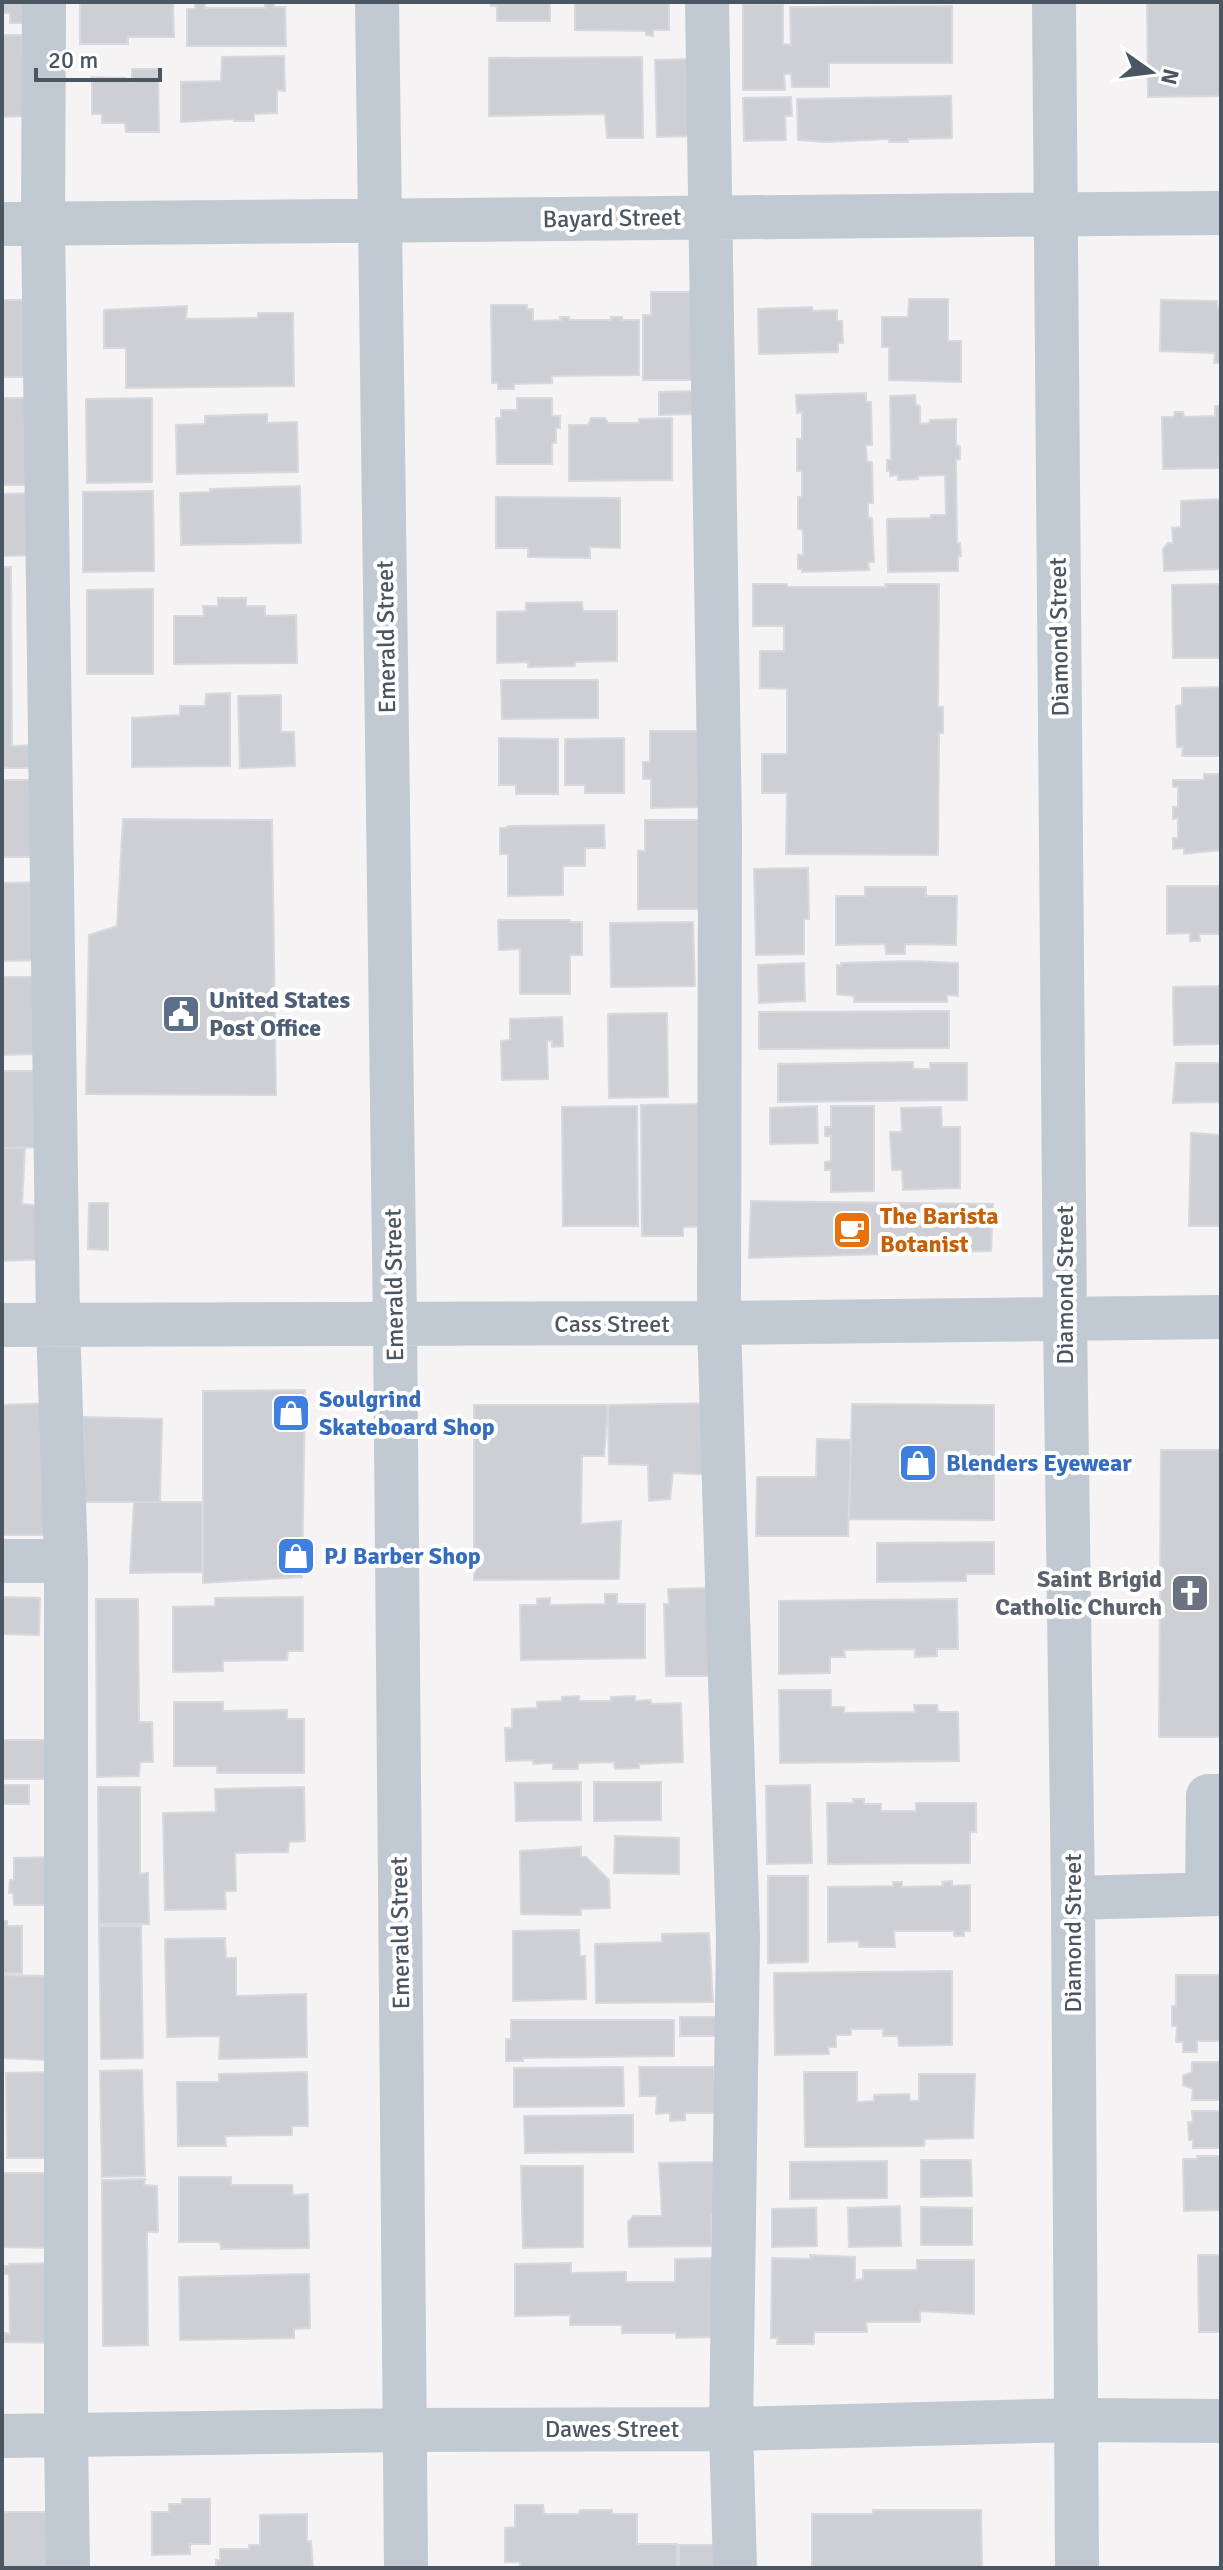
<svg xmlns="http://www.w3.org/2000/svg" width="1223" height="2570" font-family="Signika,sans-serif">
<rect width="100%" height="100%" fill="#f5f3f3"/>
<path fill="#cdcfd5" stroke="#d7d9de" stroke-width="2" d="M2,2H34L23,23H10V13H2Z
M80,2H173L174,37H128V44H80Z
M274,2V7H285L286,46H187V9H195V3H205V8H265V3Z
M491,2H550V21H497V6H491Z
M570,2H669V30H653V36L646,35V31L575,30V2Z
M1147,2H1221V96L1148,97Z
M743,4H783V44L791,45L790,7L952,6V63H829V87H792L791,74H784L785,90H743Z
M2,35H22L25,116L2,117Z
M284,56L285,91L277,90V113L254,114V121H234V119L181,122V82L221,81L222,57Z
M642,57L643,138H607L605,114L489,116V58Z
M695,59L697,136L657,137L655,60Z
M132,69H158L159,132H126L125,123H102V114H92V77L125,78L124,81L132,82Z
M951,96L952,138L908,139V142H889V139L826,142L798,140L797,99Z
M791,97L792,116H785L786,140L744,141L743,98Z
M651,292H706L707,380H643V315H651Z
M909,299H948V341H961V382L889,380V347H882V317H908Z
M2,300H38L39,377H2Z
M1161,300L1217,301L1218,309H1221V363H1214L1215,353L1160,351Z
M491,305H527V309H533V321L561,320L560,317H569V320H611V317H622V320H639V375L552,376V383L514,384V389H498V383H492Z
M187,306L186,319L258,318V313H293L294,386L126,388V348H104V310Z
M812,307L813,311L837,310V321H842L843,343H838V352L759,354L758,309Z
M696,391V414L659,415V392Z
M866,393V402H871L872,445H866L867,462H872L873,503H868V518H872L874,562H868L869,570L802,572V569H798V555H803V530L798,529V497H802V471H797V439H802V412L797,413L796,395Z
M915,395L916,405L920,406V424L930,423V420L956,419V446H960V459L956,460L957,543H960L961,556H958V571L888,572L887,519L931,518V515H946L945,475L918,476V479L898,480V475L890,476V471H887V460H891L890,396Z
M2,398H41L42,485H2Z
M152,398V482L87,483L86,399Z
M517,398H552V416H560V428H556V443H552V464H497L496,418H501V410H517Z
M1215,406H1221V458H1218L1219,468L1163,469L1162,417H1174L1175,412H1183L1184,417L1215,416Z
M267,414V423L297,422L298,472L177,474L176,425L205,424V416Z
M591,418H605L608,423H639V419L672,418V480L569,481V425H588Z
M300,486L301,543L181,545L180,493L210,492V489Z
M153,491L154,571L83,572V492Z
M36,493L38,555L2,556V494Z
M496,497L620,498V548L590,547V558L528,557V548H496Z
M1221,499V569L1164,571L1163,549L1168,543H1173L1172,528L1181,527V501Z
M2,567H11L12,746L37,745V768H2Z
M753,584H787V587H886L885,584H939L938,707H943V733H939L938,855L786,854L787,793H762V754H787V689L760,688V651H784V626H753Z
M1221,584V658H1173L1172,585Z
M153,589V674H87V590Z
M218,598H246V606H265V616L296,615L297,663L174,664V616H204L203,606H218Z
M582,602L583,611H617V661L575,662V666L528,667V662L497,663V612L526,611V603Z
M501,680H598V718L502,719Z
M1221,687V756H1182L1183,747H1177L1176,706L1182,705V688Z
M230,693V766L132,767V718L180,715V706H205L206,694Z
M281,695V732H294L295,766L240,768L238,696Z
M650,731H703V807L651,808V779H643V762H650Z
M499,738L558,739V794H516V785H499Z
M624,738V793H585V785H565V739Z
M1204,774H1221V850L1184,854V848L1173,849V838H1178V818L1173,819V807H1178V787H1173V780H1204Z
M2,780H42V857H2Z
M123,819L272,820L276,1095L86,1094L89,935L117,926Z
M645,820H703V909H638V851H645Z
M604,825L605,848H585V866H563V895L508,896V854H500V828H507L508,826Z
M808,868L809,919H804V954L756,955L754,869Z
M43,882L44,960L3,961L2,883Z
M1167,886H1221V934H1199L1200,941H1190V933L1167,934Z
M865,887H926V896H957L956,945L905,944V954H886L885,944L836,945V896H865Z
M498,920H570V922H582V955H570V994H520V949L499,950Z
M693,922L695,986L611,987L610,923Z
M912,961L958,963V996L947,995V1002H854V996L837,994V965L841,966V963Z
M804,963L805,1001L759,1003L758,965Z
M2,977H39L41,1054L2,1055Z
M1221,986V1044L1174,1045L1173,987Z
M949,1011V1048L759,1049V1012Z
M667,1013L668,1097L609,1098L608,1014Z
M562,1017L563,1046L552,1047V1041H547L548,1079L502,1080L501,1041L510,1040V1019Z
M913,1062V1069H930V1063H967V1100L778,1102V1064Z
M1176,1063H1221V1129L1220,1102L1173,1103Z
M2,1071H45L48,1147L2,1148Z
M711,1104L712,1226L683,1227V1236H642L641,1105Z
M637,1106L638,1226H563L562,1107Z
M817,1106L818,1143L770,1144V1108Z
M831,1106H874V1191L831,1192V1170H825V1162L831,1161V1136H825V1127H831Z
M941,1107L942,1127H960V1188L903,1190L902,1170H892L890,1132H902L901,1108Z
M1191,1133L1221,1135V1226H1189Z
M2,1148H25L22,1204L46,1206L50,1259L2,1261Z
M751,1201L993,1204L991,1251L749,1258Z
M89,1203H108V1250L88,1249Z
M305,1390L302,1577L203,1583V1391Z
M52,1403L53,1535H2V1405Z
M715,1403L717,1475L673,1473L670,1499L649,1501L648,1465L609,1464L608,1405Z
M852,1404L994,1405V1520L849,1519Z
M474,1405H608L604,1456H582L581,1524L621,1521L619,1579L474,1580Z
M83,1417L162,1419L160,1502H85Z
M817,1439L851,1440L848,1536H756L757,1477H816Z
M1161,1450H1221V1737H1159Z
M134,1502H202V1572L130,1573Z
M994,1542V1574H966V1581L877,1582V1543Z
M710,1588L711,1676H666L664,1604H669L668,1589Z
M605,1594H617V1604H645V1658L521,1660L520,1605H537V1599L550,1598V1605L605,1604Z
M2,1597L40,1598L39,1635L2,1634Z
M303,1597V1651H288L287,1660L223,1661V1671L173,1672V1607L215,1606V1598Z
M96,1599H138L139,1722H152L153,1762H140L139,1776L97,1777Z
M957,1599L958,1649H937V1656L915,1657V1649L844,1650L845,1657H830V1673L779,1674V1601Z
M779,1690H831V1707H844V1713L915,1712L914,1705H937L938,1712H958L959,1761L780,1763Z
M579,1696V1701H611V1697L635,1696V1701L651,1700V1704L681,1703L683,1762L639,1764V1768L615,1769L614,1762L578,1763V1769H553V1763L533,1764V1760L506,1761L505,1728H512V1709L537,1708V1702L562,1701V1697Z
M174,1702H223V1711L287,1710V1719H304V1773H217V1766H174Z
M2,1740H46L45,1779H2Z
M581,1782V1820L516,1821L515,1783Z
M594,1782H661V1820L594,1821Z
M2,1785H29V1804H2Z
M810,1785L812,1863L767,1864L766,1786Z
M98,1787H140V1874L148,1873L149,1924H99Z
M304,1787L305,1841L289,1842L288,1852L235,1853L236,1891H225L226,1909L165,1910L163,1813L216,1812L215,1789Z
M853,1799H864V1804H881V1811H916V1803H976V1832H970V1863L828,1864L827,1803H854Z
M615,1836L679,1838V1874L614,1873Z
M581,1847V1857H586L609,1880L610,1908L581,1909V1915L521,1914L520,1851Z
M54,1857V1905H14L13,1893H9L10,1880H14V1858Z
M768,1876H808V1962L768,1963Z
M952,1881V1886L970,1885V1931H964V1936H954V1931H894L895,1947H859V1941L828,1942V1887L893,1886V1882H902V1887L943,1886L942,1882Z
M2,1921H7V1926H22V1973H3L2,1970Z
M99,1926H141L143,2058L101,2059Z
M579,1930L580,1956H585L586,1999L513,2001V1931Z
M709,1933L713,2002L596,2003L595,1944L662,1942V1934Z
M225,1938L226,1958H236V1996L306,1994L307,2057L219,2059L220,2036L167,2037L165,1939Z
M952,1971V2045L899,2046L898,2036H883V2029H851V2035H836V2047H828L829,2054L775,2055L774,1973Z
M1220,1973L1221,2051L1220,2041H1197V2052H1183V2042H1176L1177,2026H1172V2006H1176V1975H1219Z
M2,1975L47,1976L49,2060L2,2058Z
M680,2017H718V2036H680Z
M511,2020H674V2056L523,2058V2061H506V2039H511Z
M1192,2062H1221V2100H1192L1193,2089L1183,2085V2076L1192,2072Z
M623,2067L624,2106L514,2107V2068Z
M639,2067H714L715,2113H685V2120L670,2121V2113L656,2114L657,2096H640Z
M142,2070L145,2176L102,2177L100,2071Z
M55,2072L56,2158H7L6,2073Z
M307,2072L308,2126H292V2135L225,2136L226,2146H178L177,2082H219V2074Z
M804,2072H857V2102L874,2101V2095L909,2094L910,2101H919V2074H975L973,2138L925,2139L924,2146L805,2147Z
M1192,2111H1221V2148H1193V2140H1189L1188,2122H1193Z
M633,2115V2152L525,2153L524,2116Z
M1197,2156H1221V2210L1184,2211L1183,2159H1197Z
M921,2160H971L972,2196L921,2197Z
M887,2161V2198L790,2199V2162Z
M716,2162L717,2214H711L712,2246L629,2247L628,2222L633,2216H662L659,2163Z
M521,2166H583V2247L523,2248Z
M2,2173H53L52,2248L2,2247Z
M179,2177H231V2185H292L293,2195L308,2194L309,2248L221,2249L220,2242H179Z
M145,2179L144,2185L157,2186L158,2232H147L148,2345L103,2346L102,2180Z
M900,2206L901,2246L849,2247L848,2208Z
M921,2207L972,2208V2245H921Z
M816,2208L817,2246L772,2247V2209Z
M810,2255L855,2257V2280L863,2279V2270H917V2260H974V2314L920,2311V2322H866L867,2332H814V2344H777L778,2338H771L772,2258L810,2259Z
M1198,2255H1221V2332H1199Z
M717,2258L718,2337L676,2338V2333H622V2325H570V2315L515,2316V2264L571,2263V2273L626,2272V2282H675V2259Z
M57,2263V2343L4,2342V2333L10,2334L9,2274H4V2266H9V2264Z
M309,2274L310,2328L294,2329V2338L180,2340L179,2277Z
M182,2499H210V2544H190V2554L152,2555V2512H169V2504H182Z
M515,2505H543L544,2514H579L580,2510H612V2514H637V2544H677V2568H520V2562H505V2528L515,2527Z
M873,2510H981L982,2568H812V2514H873Z
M2,2512H60L61,2568H2Z
M307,2514V2541H311L313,2568H216V2560H220V2549H249V2545H260V2515Z
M679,2545H723V2568H679Z"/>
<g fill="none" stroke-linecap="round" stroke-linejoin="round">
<path stroke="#c1cad2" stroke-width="44" d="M44,2L43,223L58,1323L66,1561V2437L68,2568
M377,2L395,1325L406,2568
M707,2L720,828L719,1323L738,1937L731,2429L735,2568
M1054,2L1065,1320L1073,1898L1077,2568
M2,224L1221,213
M2,1325L719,1323L1221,1317
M2,1561H66
M1207,1894L1208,1796H1221
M1073,1898L1221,1894
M2,2436L405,2430L731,2429L1076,2420L1221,2421"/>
</g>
<defs>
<symbol id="civic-square" viewBox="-11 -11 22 22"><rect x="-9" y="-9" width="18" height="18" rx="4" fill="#5c6f8a" stroke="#fff"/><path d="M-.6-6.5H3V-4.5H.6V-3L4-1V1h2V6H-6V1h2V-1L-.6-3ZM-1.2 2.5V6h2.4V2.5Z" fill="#fff"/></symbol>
<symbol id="cafe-square" viewBox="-11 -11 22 22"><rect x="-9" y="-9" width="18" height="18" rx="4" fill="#e8710a" stroke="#fff"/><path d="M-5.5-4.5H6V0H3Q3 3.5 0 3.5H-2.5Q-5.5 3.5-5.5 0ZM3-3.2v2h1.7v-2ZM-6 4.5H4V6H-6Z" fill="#fff"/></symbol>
<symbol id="shop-square" viewBox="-11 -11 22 22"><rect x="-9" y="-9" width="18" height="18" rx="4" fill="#3f7fe0" stroke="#fff"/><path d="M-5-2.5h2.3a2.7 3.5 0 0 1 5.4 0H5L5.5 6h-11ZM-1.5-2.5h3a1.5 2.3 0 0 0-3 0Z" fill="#fff"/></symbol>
<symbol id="church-square" viewBox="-11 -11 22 22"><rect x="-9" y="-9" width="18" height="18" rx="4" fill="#6b7280" stroke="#fff"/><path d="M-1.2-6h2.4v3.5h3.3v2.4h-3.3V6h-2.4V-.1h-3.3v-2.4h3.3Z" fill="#fff"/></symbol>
</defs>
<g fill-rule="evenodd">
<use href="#civic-square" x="159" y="992" width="44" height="44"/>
<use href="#cafe-square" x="830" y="1208" width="44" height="44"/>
<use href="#shop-square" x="269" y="1391" width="44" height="44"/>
<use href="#shop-square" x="896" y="1441" width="44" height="44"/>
<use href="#shop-square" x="274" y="1534" width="44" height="44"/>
<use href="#church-square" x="1168" y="1571" width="44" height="44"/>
</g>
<g text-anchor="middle" stroke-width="8" stroke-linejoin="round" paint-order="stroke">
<g font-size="24" fill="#4a5661" stroke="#fff">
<text transform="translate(612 218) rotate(-1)" y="8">Bayard Street</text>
<text transform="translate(386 637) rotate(-91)" y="8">Emerald Street</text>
<text transform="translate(1059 637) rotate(-91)" y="8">Diamond Street</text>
<text transform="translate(394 1285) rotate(-91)" y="8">Emerald Street</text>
<text transform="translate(1065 1285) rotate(-90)" y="8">Diamond Street</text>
<text x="612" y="1332">Cass Street</text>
<text transform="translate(400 1933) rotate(-91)" y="8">Emerald Street</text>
<text transform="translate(1073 1933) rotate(-90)" y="8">Diamond Street</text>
<text x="612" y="2437">Dawes Street</text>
</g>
<g font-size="24" font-weight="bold" fill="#4e5e75" stroke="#fff" text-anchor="start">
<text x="209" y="1008">United States<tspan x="209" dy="28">Post Office</tspan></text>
</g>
<g font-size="24" font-weight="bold" fill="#c56008" stroke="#fff" text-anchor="start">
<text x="880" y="1224">The Barista<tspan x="880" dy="28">Botanist</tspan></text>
</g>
<g font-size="24" font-weight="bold" fill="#366cbe" stroke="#fff" text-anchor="start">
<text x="319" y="1407">Soulgrind<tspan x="319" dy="28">Skateboard Shop</tspan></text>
<text x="946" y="1471">Blenders Eyewear</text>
<text x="324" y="1564">PJ Barber Shop</text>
</g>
<g font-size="24" font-weight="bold" fill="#5b616d" stroke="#fff" text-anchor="end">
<text x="1162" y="1587">Saint Brigid<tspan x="1162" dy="28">Catholic Church</tspan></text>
</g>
</g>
<rect width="1223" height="2570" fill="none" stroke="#4a5661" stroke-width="8"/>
<g transform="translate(1151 72) rotate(104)" stroke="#ffffff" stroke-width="6" paint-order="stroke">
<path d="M0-6L14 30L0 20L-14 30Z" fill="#4a5661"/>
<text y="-12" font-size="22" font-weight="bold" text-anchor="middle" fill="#4a5661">N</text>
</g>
<path d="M36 68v12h124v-12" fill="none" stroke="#4a5661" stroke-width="4"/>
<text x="48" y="68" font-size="24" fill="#4a5661" stroke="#ffffff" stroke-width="6" paint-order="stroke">20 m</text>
</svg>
